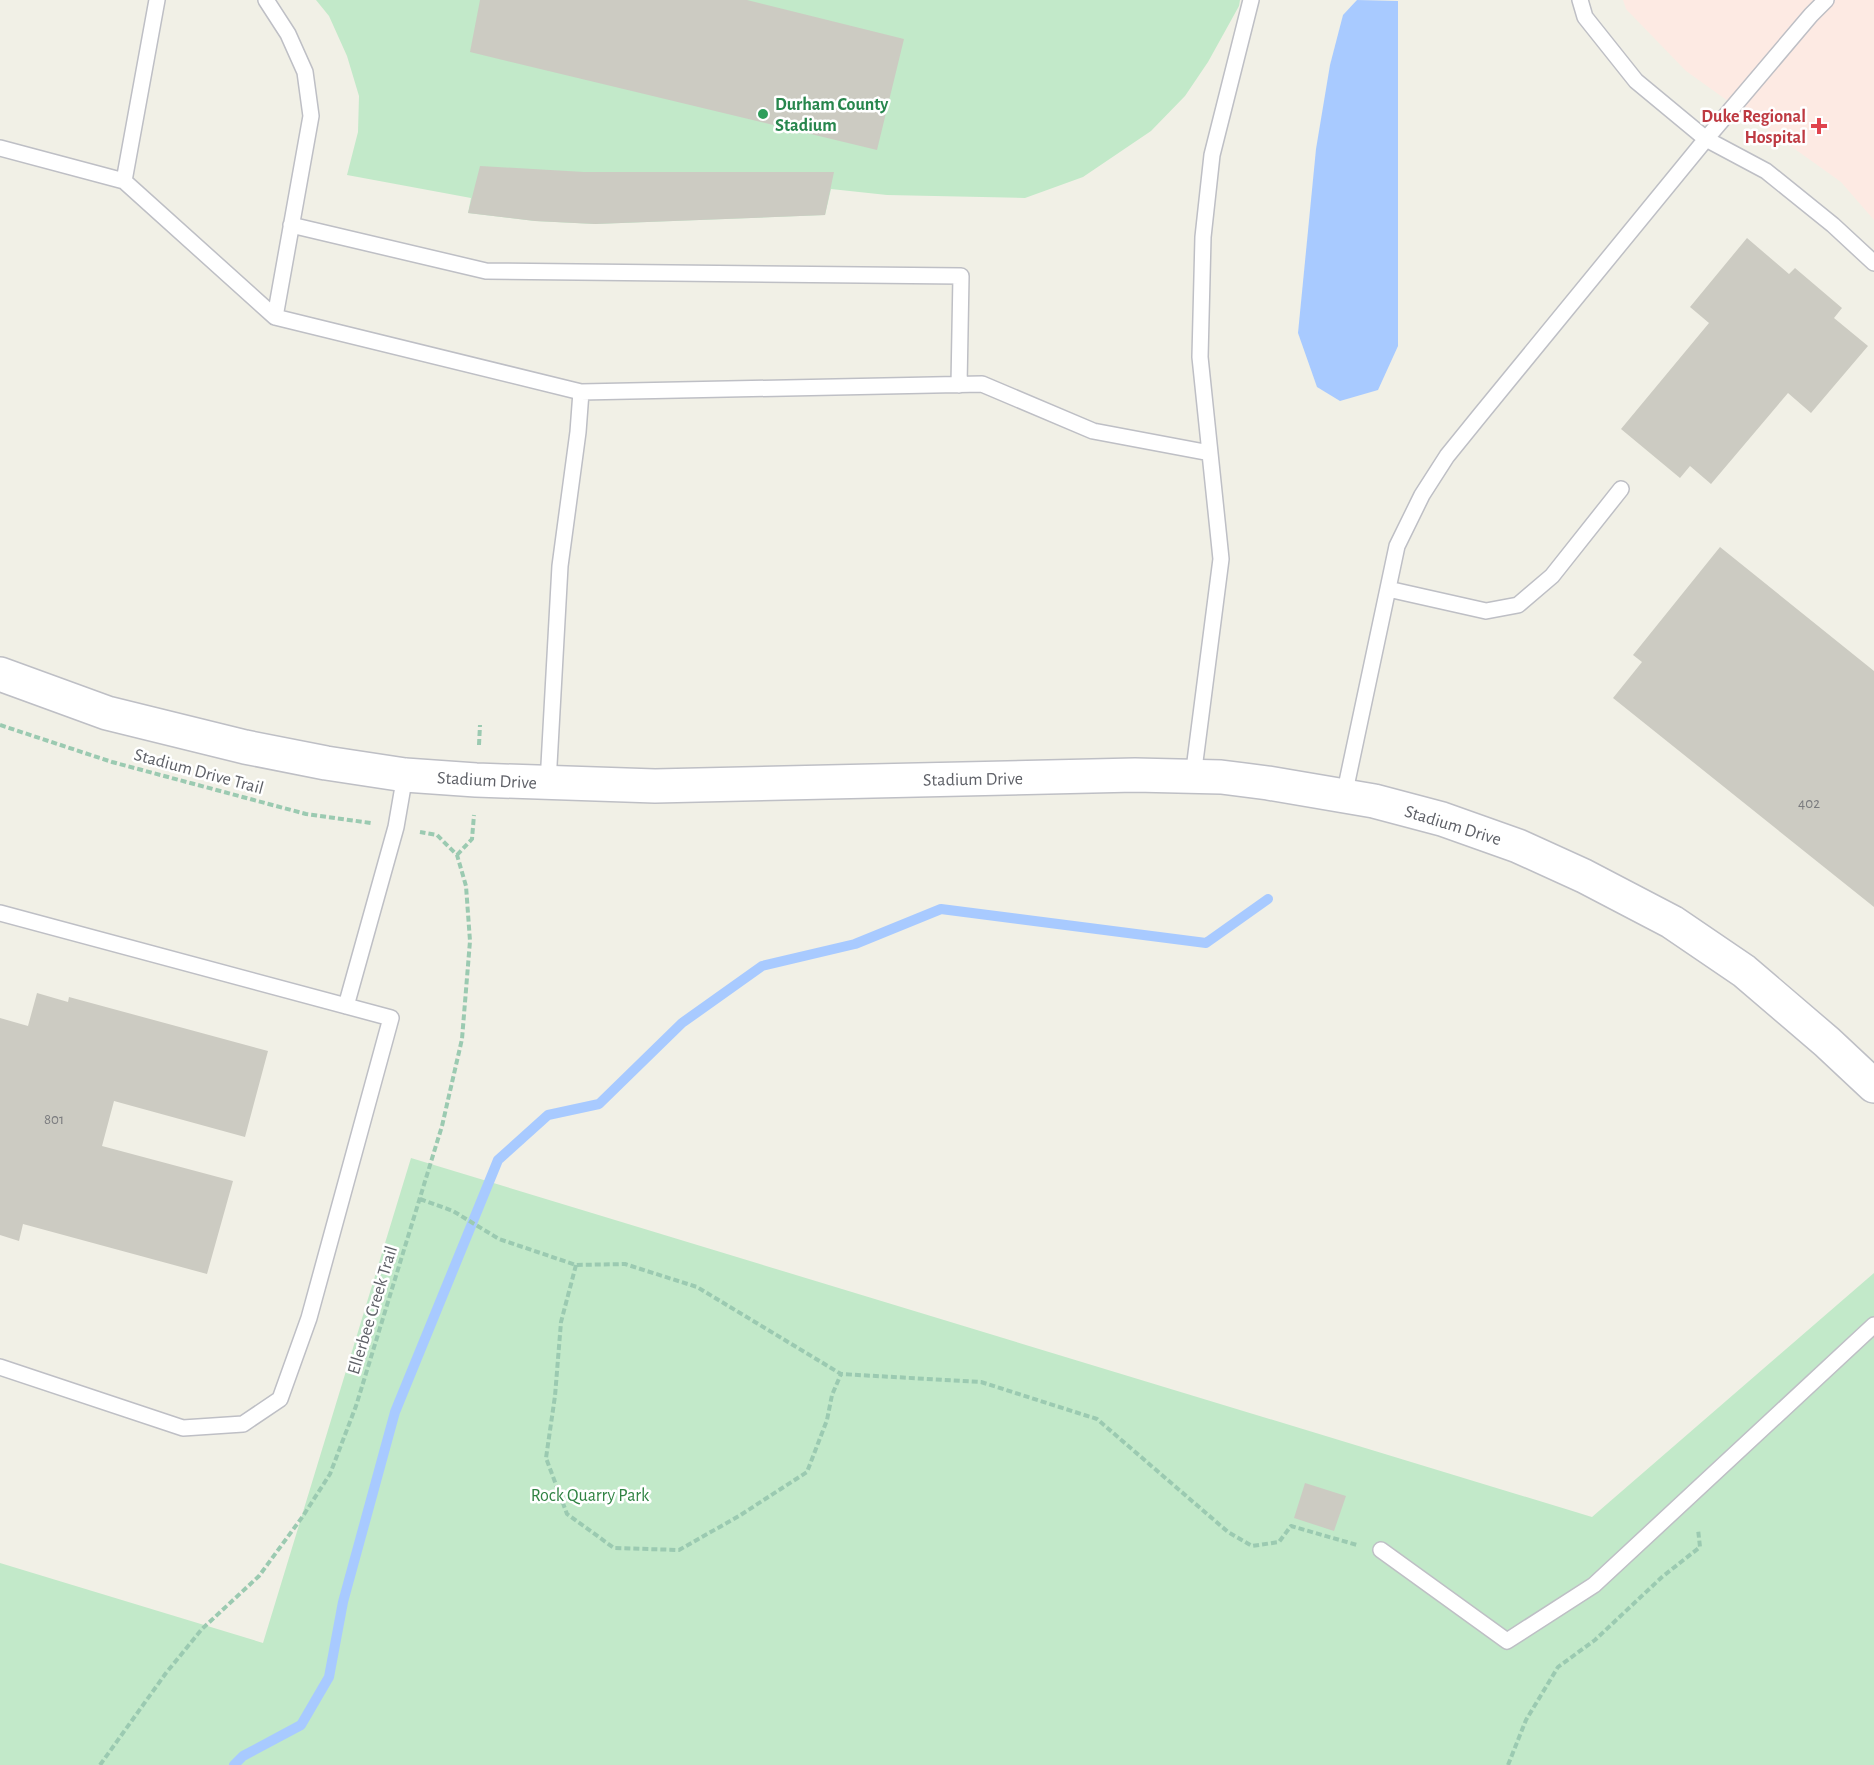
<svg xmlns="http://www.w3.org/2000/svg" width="1874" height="1765" font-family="'Alegreya Sans',sans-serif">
<rect width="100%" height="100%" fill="#f1f0e6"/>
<path fill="#fdeae3" d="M1623,0H1874V220L1841,182L1686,71L1626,9Z"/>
<path fill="#c2e9c9" d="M316,0H1240L1239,6L1208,62L1185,96L1151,131L1083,177L1025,198L887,195L831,189L825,215L595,224L535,221L468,213L471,198L347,175L358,132L359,96L347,56L329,16Z
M411,1158L1592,1517L1874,1273V1765H0V1563L263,1643Z"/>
<path fill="#a8caff" d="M1357,0L1398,1V346L1378,390L1340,401L1317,387L1298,333L1316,149L1330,65L1343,15Z"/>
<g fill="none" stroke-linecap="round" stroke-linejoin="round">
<path stroke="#a8caff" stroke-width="10" d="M234,1765L243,1756L301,1725L329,1677L343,1602L395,1412L498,1160L548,1115L599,1104L682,1023L762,966L855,944L941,909L1206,943L1268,899"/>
</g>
<path fill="#cccbc2" d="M480,0H747L904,39L877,150L470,52Z
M480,166L584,172H834L825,215L595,224L535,221L468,213Z
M1747,238L1789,274L1795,268L1842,308L1834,318L1868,346L1811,413L1788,393L1711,484L1690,466L1680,478L1621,429L1709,323L1690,307Z
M1720,547L1874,671V907L1613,698L1642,662L1633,655Z
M37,993L68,1002L69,997L268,1051L245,1137L114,1101L102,1146L233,1181L207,1274L23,1224L19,1241L0,1235V1018L28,1026Z
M1305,1483L1346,1496L1334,1531L1294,1518Z"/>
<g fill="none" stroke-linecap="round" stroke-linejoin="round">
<defs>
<path id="service" d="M266,0L288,34L305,72L311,116L275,317
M1580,0L1585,17L1636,81L1706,139L1766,171L1833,225L1874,263
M0,148L124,181L275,317L581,392L982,384L1093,431L1210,453
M124,181L157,0
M291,225L486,271L961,276L959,385
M1388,589L1486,611L1518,605L1552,576L1621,489
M1193,777L1221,559L1200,357L1203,237L1212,155L1251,0
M548,783L560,566L578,432L581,392
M1344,796L1397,546L1422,495L1447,456L1481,414L1706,139L1811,15L1826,0
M0,913L391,1018L309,1318L280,1399L243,1424L183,1428L0,1367
M346,1006L396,827L405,775
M1381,1550L1507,1641L1594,1585L1874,1325"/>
<path id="tertiary" d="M0,674L107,713L245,747L326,763L405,775L476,780L655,786L1135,775L1221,777L1268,783L1374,801L1442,819L1518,846L1584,876L1672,922L1744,971L1827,1042L1874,1086"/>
</defs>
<use href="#service" stroke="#bebfc5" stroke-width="18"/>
<use href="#tertiary" stroke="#bebfc5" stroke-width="36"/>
<path stroke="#9bcab1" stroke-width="4" stroke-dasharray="6 3" stroke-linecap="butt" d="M0,725L112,762L306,814L371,823
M479,745L480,725
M457,855L472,839L474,815
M420,1199L453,1211L499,1239L576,1265L625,1264L697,1287L841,1374L981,1382L1097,1419L1228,1532L1252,1546L1279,1542L1291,1526L1357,1545
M576,1265L561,1322L555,1396L546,1458L567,1514L614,1548L679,1550L739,1516L807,1472L827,1420L832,1395L841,1374
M100,1765L166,1673L202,1629L259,1576L303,1516L330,1474L356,1406L442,1126L462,1039L470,941L466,886L457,855L437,835L420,832
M1508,1765L1526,1720L1558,1667L1595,1640L1662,1577L1700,1547L1698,1529"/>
<use href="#service" stroke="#fff" stroke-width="15"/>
<use href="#tertiary" stroke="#fff" stroke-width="33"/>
</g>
<circle fill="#2e9e5b" stroke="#fff" stroke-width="2" cx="763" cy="114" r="6"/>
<path fill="#e0444e" stroke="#fff" stroke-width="2" d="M1816 117h6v6h6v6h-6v6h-6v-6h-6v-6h6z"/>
<g text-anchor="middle" stroke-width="5" stroke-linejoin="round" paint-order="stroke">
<g font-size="15" fill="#7a7b7e">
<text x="1809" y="808">402</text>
<text x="54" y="1124">801</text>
</g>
<g font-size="18" font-weight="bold" fill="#27864d" stroke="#fff" text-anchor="start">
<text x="775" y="110">Durham County<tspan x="775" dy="21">Stadium</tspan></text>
</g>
<g font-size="18" font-weight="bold" fill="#be3a42" stroke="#fff" text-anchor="end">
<text x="1806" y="122">Duke Regional<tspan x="1806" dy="21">Hospital</tspan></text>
</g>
<g font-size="18" fill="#5e6067" stroke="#fff">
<text transform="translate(199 771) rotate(15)" y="6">Stadium Drive Trail</text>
<text transform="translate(973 779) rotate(-1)" y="6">Stadium Drive</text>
<text transform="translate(487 780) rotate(3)" y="6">Stadium Drive</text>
<text transform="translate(1453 825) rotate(17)" y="6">Stadium Drive</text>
<text transform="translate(372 1310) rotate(-73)" y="6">Ellerbee Creek Trail</text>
</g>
<g font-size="18" fill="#308343" stroke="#fff">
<text x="590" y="1501">Rock Quarry Park</text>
</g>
</g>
</svg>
